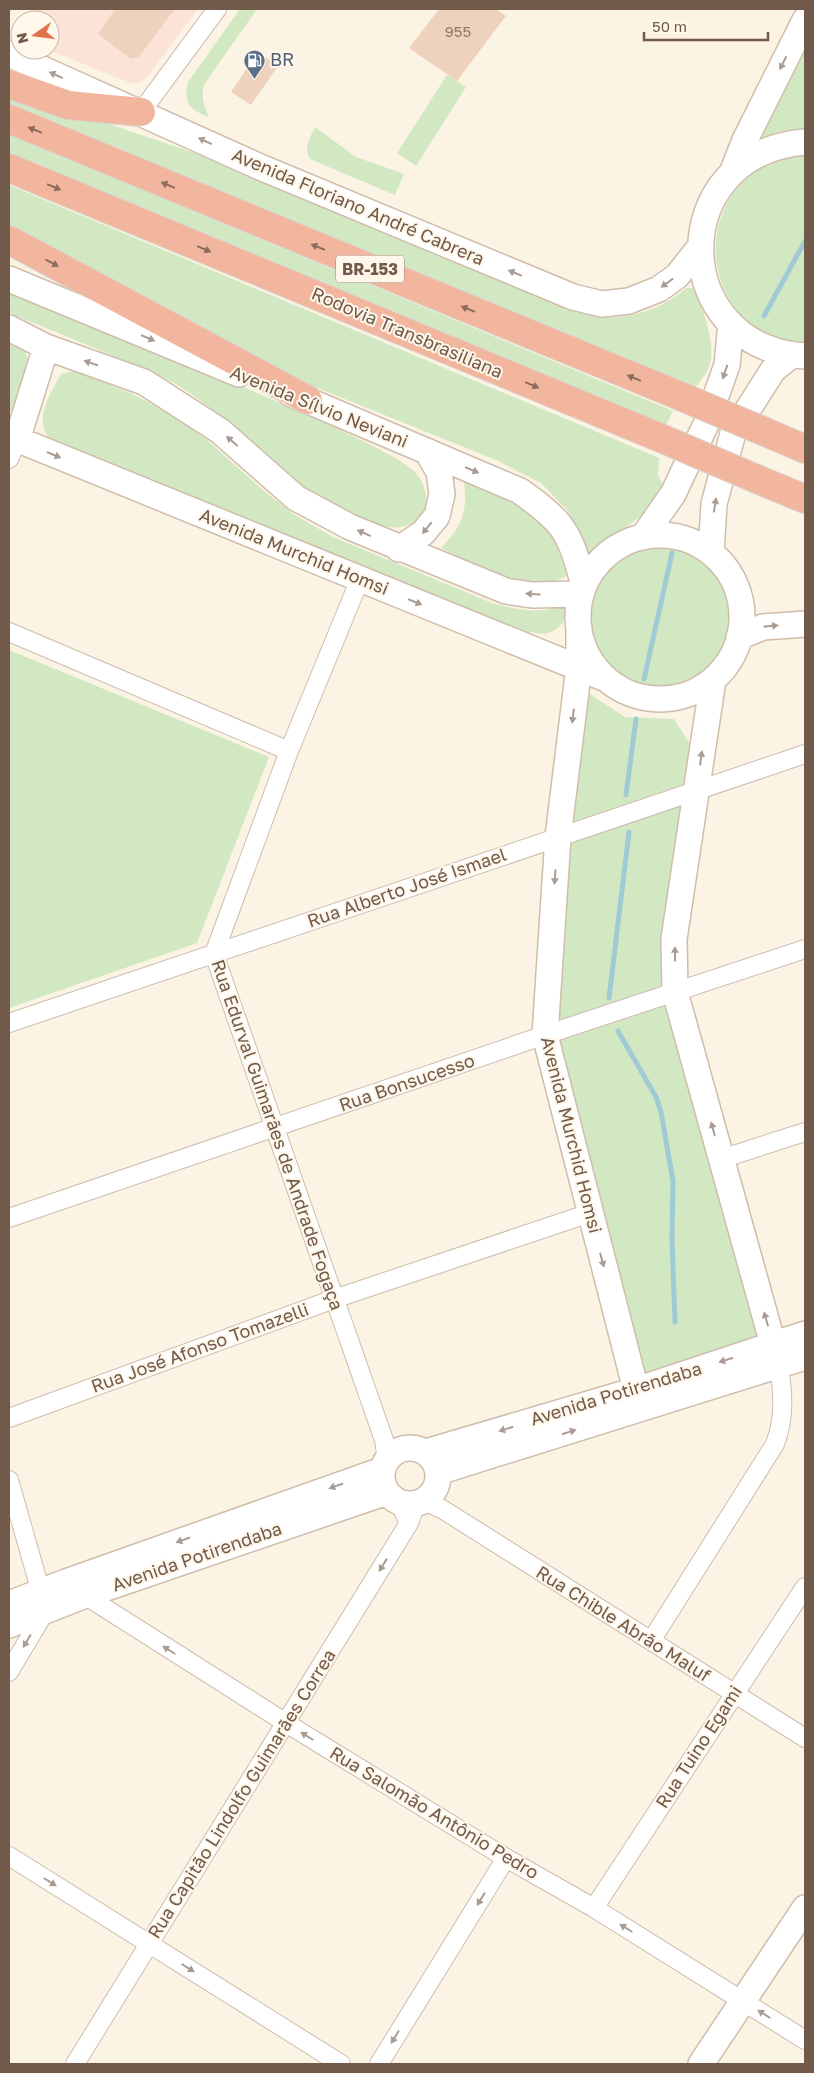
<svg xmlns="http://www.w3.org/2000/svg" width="814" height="2073" font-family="'Golos Text',sans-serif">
<rect width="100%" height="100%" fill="#fbf3e4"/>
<path fill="#fbe3d8" d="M32,9H115L99,34L131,59L139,57L175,9H198L149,75L142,81L133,84L49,50L50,20H36L38,14Z"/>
<path fill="#d1e8c3" d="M240,9H257L205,83C200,95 204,106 209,117C190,110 183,103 188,82Z
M805,41V131C786,131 769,139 752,147Z
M447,75L466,87L416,166L397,153Z
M9,90L224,163L344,211L598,317C631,319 661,310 686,288H693C703,308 719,349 707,371C704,377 699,382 696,387L9,104Z
M315,127L356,157L404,174L395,195L310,159C303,148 310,138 315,127Z
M9,134L673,411L666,425L9,155Z
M805,155V343C688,336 684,166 805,155Z
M9,185L659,458L658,475L664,488L646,512L608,541L590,560L583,537L567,510L541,483L496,460L263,366L9,232Z
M9,290C89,323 168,356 248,389C285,405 323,421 359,439C376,448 395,456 410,468C428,480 435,514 411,524C395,531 379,526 363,520C331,509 298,489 272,465C242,437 215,408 179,386C166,378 150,372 135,366C94,347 51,330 9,313Z
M9,344L25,352L31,367L14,407L9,412Z
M74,371L130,393L175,416L207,440L265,492L295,515L333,537L492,603C525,612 535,613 569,606C569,618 559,630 548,633C543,635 536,633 531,632L528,634L48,437C34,417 51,393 61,374Z
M464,481C489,489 521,501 540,520C554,535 562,557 567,576L551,582L529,585L494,574L441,548C462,527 468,511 464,481Z
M591 617a69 69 0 1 1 138 0a69 69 0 1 1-138 0Z
M9,650L269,757L197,943L9,1008Z
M588,693L625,717L674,719L699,758L695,784L564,827Z
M692,799L669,988L550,1027L563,842Z
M670,1001L764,1339L639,1382L552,1041Z"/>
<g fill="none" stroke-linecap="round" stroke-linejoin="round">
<path stroke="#a0cbd5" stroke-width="5" d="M764,316L805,241
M644,679L672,553
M626,795L636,719
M609,998L629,832
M618,1031L656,1097L661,1112L673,1181L672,1239L675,1322"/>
</g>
<path fill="#efd2bd" d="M115,9H175L139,57L131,59L98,34Z
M439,9H496L506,16L457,81L409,48Z
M258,52L278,66L251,105L231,92Z"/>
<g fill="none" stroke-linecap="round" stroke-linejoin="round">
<defs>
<path id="street" d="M141,112L217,9
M9,459L17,440
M360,579L289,751L214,954L384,1440L387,1460
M9,632L289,751
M9,1023L805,754
M721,1159L805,1132
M9,1218L545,1035L805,949
M9,1418L334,1299L590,1213
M9,1480L46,1610L9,1672
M424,1501L442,1509L805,1738
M399,1502L409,1523
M78,1591L286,1723L506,1858L594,1908L805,2040
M651,1641L775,1444C785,1418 783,1393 779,1366
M9,1856L341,2064
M594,1908L805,1587
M75,2064L409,1523L416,1504
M379,2064L506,1858"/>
<path id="secondary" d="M9,54L260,167L573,297L602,304L629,301L659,289L677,276L700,247
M805,142C664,154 668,347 805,356
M732,173L745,140L805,20
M9,279L239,374
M9,328L46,347L144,382L220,431L296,498L350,527L506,591L532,595L581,594
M290,393L520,491C534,501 548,511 559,524C573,541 578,565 584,585
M9,436L606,679
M17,440L46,347
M578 617a82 82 0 1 1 164 0a82 82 0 1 1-164 0Z
M643,537L673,494L706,424L727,365L731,324
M399,549L423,533L437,516L442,494L439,472L427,451
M711,553L714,504L733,433L773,370L792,355
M579,628V667L558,837L545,1035L636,1390
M739,637L763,627L805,624
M713,680L674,939L675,992L779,1366
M382 1476a28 28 0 1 1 56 0a28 28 0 1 1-56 0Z
M426,1452L636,1390L805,1334
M438,1472L805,1357
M9,1604L66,1582L382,1470
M9,1625L83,1596L387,1492
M701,2064L805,1908"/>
<path id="highway" d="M9,84L68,105L141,112
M9,119L680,396
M9,168L663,439
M9,240L308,400
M777,437L805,449
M759,480L805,499"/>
</defs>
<use href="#street" stroke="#cebdae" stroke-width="20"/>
<use href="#secondary" stroke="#d0bdab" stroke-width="28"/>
<use href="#highway" stroke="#dad4d0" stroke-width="30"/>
<use href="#street" stroke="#fff" stroke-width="18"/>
<use href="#secondary" stroke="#fff" stroke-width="25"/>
<use href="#highway" stroke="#f2b69e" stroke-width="28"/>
<defs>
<path id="highway-bridge" d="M680,396L777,437
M663,439L759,480"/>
</defs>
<use href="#highway-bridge" stroke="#dad4d0" stroke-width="30" stroke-linecap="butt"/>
<use href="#highway-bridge" stroke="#f2b69e" stroke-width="28"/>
</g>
<defs><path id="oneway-solid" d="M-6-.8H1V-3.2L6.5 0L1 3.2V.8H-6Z" transform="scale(1.25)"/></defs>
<g fill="#aa9c93">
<use href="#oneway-solid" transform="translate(783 63) rotate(117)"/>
<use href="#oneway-solid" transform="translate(56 75) rotate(-156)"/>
<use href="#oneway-solid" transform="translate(205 141) rotate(-155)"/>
<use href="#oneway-solid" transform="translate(515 273) rotate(-157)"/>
<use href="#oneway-solid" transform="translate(667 283) rotate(144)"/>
<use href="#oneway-solid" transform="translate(148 338) rotate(23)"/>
<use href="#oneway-solid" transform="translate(91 363) rotate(-161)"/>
<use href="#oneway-solid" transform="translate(725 372) rotate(109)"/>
<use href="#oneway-solid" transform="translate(232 441) rotate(-139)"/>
<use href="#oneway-solid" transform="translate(54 455) rotate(22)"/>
<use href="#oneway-solid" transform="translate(472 470) rotate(23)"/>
<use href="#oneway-solid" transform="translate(715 505) rotate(-81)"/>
<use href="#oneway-solid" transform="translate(427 528) rotate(129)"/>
<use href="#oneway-solid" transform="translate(364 533) rotate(-156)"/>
<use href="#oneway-solid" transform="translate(533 594) rotate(-177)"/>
<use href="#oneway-solid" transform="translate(415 602) rotate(22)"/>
<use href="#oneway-solid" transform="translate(771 626) rotate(-6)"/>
<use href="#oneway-solid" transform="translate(573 716) rotate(97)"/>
<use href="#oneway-solid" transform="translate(701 758) rotate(-82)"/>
<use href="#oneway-solid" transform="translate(555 877) rotate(94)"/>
<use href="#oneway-solid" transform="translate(675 954) rotate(-91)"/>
<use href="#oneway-solid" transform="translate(713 1129) rotate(-105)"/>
<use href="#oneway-solid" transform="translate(602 1260) rotate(75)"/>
<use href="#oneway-solid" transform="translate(766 1319) rotate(-106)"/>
<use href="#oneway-solid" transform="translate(726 1360) rotate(162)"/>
<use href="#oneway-solid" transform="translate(506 1429) rotate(163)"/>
<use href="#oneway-solid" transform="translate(569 1432) rotate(-17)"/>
<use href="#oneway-solid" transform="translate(336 1486) rotate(161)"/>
<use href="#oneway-solid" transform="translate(183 1540) rotate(161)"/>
<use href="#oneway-solid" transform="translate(383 1565) rotate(122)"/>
<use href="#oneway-solid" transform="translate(27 1641) rotate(121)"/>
<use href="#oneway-solid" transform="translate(169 1650) rotate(-148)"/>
<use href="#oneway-solid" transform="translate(307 1736) rotate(-148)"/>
<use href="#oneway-solid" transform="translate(50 1882) rotate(32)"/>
<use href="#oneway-solid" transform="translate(481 1899) rotate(122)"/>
<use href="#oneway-solid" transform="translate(626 1928) rotate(-148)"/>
<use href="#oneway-solid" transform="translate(188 1968) rotate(32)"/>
<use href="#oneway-solid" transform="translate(764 2014) rotate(-148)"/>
<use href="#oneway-solid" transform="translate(395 2037) rotate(122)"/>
</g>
<g fill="#8c6c5c">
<use href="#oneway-solid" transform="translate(35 130) rotate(-158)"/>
<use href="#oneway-solid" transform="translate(168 185) rotate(-158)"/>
<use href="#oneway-solid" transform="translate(54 187) rotate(23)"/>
<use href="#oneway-solid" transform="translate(318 247) rotate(-158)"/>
<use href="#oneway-solid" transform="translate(204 249) rotate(23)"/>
<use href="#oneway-solid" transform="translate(52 263) rotate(28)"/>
<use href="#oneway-solid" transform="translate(468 309) rotate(-158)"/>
<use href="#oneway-solid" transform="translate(634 378) rotate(-158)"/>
<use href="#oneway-solid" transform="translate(532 385) rotate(23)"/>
</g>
<defs>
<symbol id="fuel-pin" viewBox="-11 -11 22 30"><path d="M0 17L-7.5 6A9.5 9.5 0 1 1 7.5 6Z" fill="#5c6f8a" stroke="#fef7ea"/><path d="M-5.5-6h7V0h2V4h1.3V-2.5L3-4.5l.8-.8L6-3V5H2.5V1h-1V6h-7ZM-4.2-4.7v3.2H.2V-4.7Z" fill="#fff"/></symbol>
</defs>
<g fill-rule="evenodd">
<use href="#fuel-pin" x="242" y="48" width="25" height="34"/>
</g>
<g text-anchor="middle" stroke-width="4" stroke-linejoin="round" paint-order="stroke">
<g font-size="15" fill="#917868">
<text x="458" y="37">955</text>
</g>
<rect fill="#fef7ea" stroke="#9c897b" stroke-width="1" x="336" y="255.5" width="68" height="27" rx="4"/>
<g font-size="16" font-weight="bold" fill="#725a4b">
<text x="370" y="275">BR-153</text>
</g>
<g font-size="18" fill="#4e5e75" stroke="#fef7ea" text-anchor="start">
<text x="270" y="66">BR</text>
</g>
<g font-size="18" fill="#725a4b" stroke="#fef7ea">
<text transform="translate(358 207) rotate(23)" y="6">Avenida Floriano André Cabrera</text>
<text transform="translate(407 333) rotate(23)" y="6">Rodovia Transbrasiliana</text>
<text transform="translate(319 407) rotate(22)" y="6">Avenida Sílvio Neviani</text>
<text transform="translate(294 552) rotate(22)" y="6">Avenida Murchid Homsi</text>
<text transform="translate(407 888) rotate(-19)" y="6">Rua Alberto José Ismael</text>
<text transform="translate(407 1083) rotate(-19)" y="6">Rua Bonsucesso</text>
<text transform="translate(277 1135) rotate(71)" y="6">Rua Edurval Guimarães de Andrade Fogaça</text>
<text transform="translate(571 1135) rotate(76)" y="6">Avenida Murchid Homsi</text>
<text transform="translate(200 1348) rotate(-20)" y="6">Rua José Afonso Tomazelli</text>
<text transform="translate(616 1394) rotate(-17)" y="6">Avenida Potirendaba</text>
<text transform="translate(197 1557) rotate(-19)" y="6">Avenida Potirendaba</text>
<text transform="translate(623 1624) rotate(32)" y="6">Rua Chible Abrão Maluf</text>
<text transform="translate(699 1747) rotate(-57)" y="6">Rua Tuino Egami</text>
<text transform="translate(242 1794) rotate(-58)" y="6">Rua Capitão Lindolfo Guimarães Correa</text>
<text transform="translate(434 1813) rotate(31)" y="6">Rua Salomão Antônio Pedro</text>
</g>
</g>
<rect width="814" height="2073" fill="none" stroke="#725a4b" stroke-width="20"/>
<g transform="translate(35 35) rotate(256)"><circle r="24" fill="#fef7ea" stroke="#c6b8aa"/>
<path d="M0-4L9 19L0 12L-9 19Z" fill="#df734f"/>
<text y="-8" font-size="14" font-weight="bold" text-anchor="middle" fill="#725a4b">N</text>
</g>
<path d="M644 32v8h124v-8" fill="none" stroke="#725a4b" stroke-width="2.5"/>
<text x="652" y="32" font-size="15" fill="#725a4b" stroke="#fef7ea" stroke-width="4" paint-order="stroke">50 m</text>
</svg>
